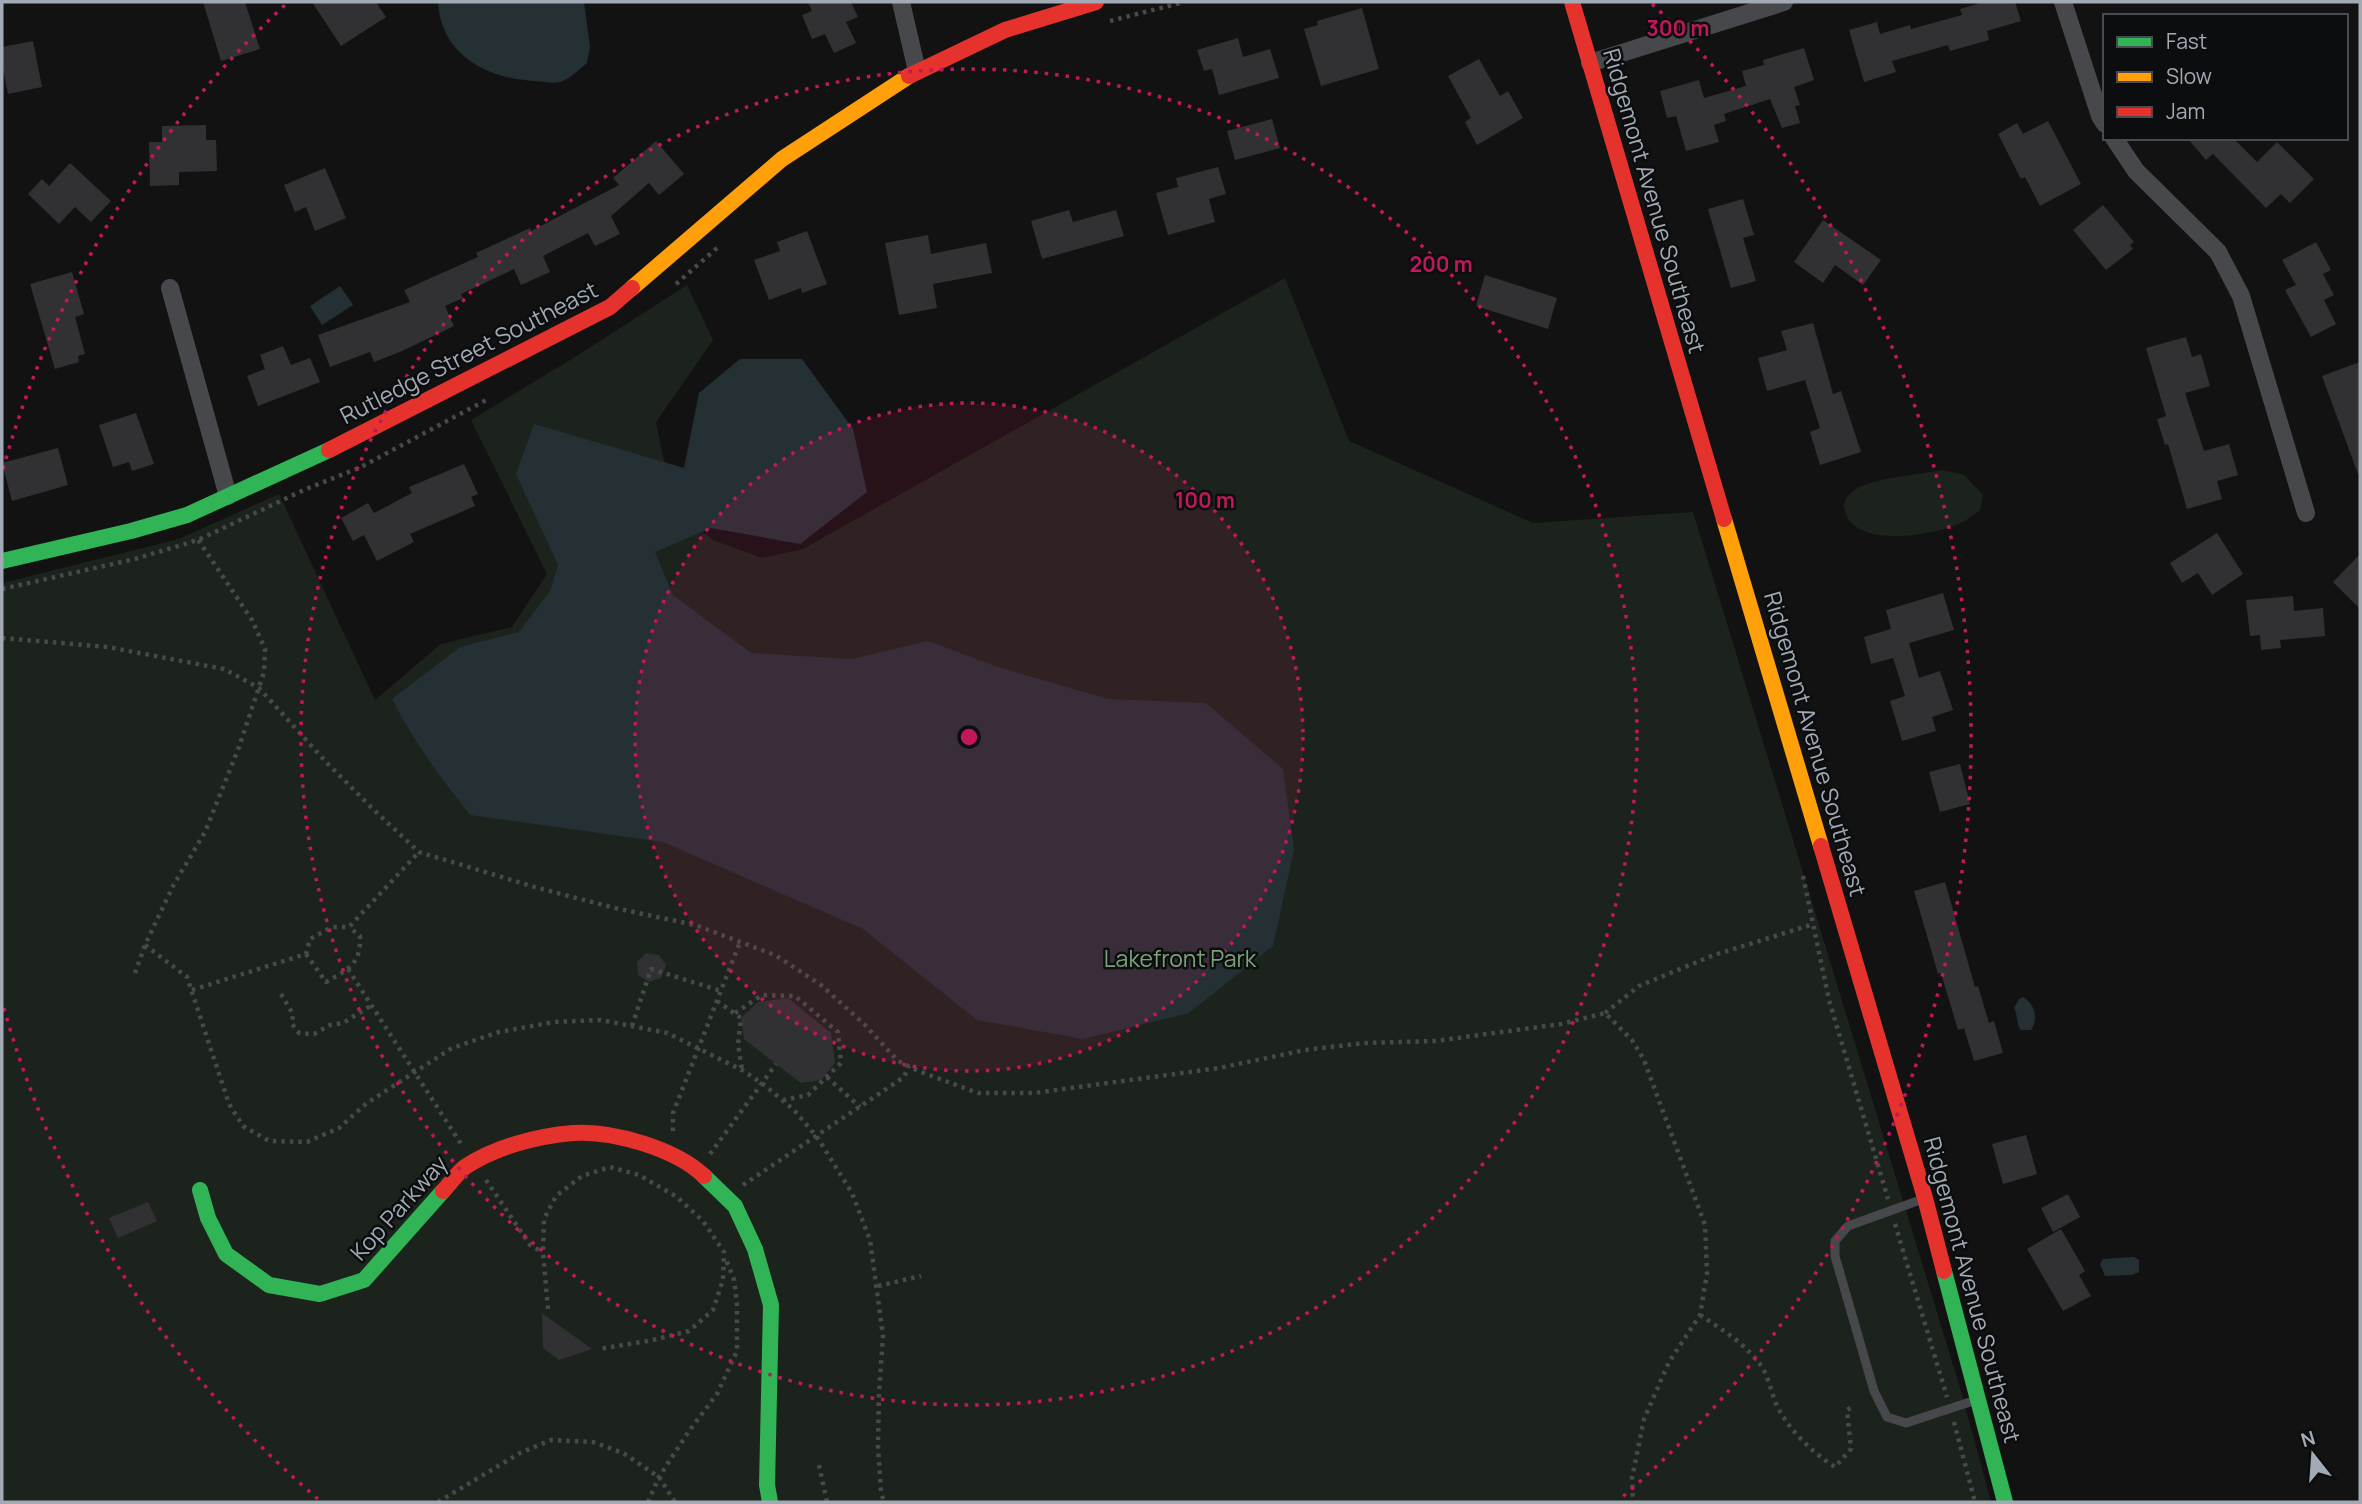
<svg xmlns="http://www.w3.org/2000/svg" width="2362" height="1504" font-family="Manrope,sans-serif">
<rect width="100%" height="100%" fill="#121212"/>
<path fill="#1c231c" d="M1285,278L1349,441L1533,523L1693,512L1961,1391L1991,1502H2V583L179,539L279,494L375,700L441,644L512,627L547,574L471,420L575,357L687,285L713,340L656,422L663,457L686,517L713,540L762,558L803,549Z
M1943,470L1964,475L1983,495L1980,510C1975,513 1969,519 1963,522C1936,535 1857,550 1845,512C1842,502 1846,496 1855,490C1871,478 1922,474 1943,470Z"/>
<path fill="#253035" d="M438,2H584L590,47L587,63C580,68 569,80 560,82C552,84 541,81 533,81C485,78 441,54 438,2Z
M340,286L353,305L322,325L310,306Z
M740,359H802L853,429L867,492L800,544L711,528L655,552L673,595L751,653L852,659L928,641L998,667L1108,699L1206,703L1283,769L1294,850L1273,946L1189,1013L1083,1039L977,1020L863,929L663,842L470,815C441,778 413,741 392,699L460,647L519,632L550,591L558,565L516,474L534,424L684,468L699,393Z
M2023,997C2035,1004 2039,1019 2031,1030H2021C2016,1024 2018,1015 2014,1008L2019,999Z
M2134,1257L2139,1260V1272L2132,1275L2105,1276L2100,1264L2103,1259Z"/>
<path fill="#313133" d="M203,2H245L260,49L221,61Z
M312,2H376L386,17L341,46Z
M808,2H851L858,17L846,22L856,43L834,53L825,34L812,39L802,15L812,11Z
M1984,2H2015L2021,21L1987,31L1989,40L1950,51L1948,45L1892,61L1896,72L1864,82L1849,30L1877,22L1880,34L1910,25L1911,29L1962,15L1960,9Z
M1362,8L1379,69L1321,86L1304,29L1318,25L1317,21Z
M1238,38L1243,57L1270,49L1279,78L1219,95L1212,69L1204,71L1197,50Z
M33,41L42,87L8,94L2,64V47Z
M1804,48L1814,80L1794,87L1800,105L1795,106L1800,123L1782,128L1770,99L1724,114L1726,121L1714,125L1719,142L1686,151L1676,116L1667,118L1660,91L1699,80L1704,98L1746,86L1742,71L1764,65L1763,60Z
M1479,59L1500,96L1508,91L1523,118L1477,145L1465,122L1471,118L1448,76Z
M1272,119L1280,148L1235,160L1227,131Z
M2048,121L2081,184L2040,206L2025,177L2021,179L1998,134L2017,123L2023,134Z
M206,125V140H216L217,171L179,172V185L150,186L149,142H162V126Z
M2187,138H2233L2257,162L2277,142L2314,179L2290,203L2281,194L2266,208L2213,154L2206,160Z
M656,141L684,174L659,195L649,183L611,216L620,234L595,246L588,233L543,256L550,272L521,285L514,269L461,294L463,298L445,306L454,326L400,352L374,362L370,352L330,367L318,335L410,302L404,290L478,257L476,253L530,228L531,231L619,185L613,178Z
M70,163L111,201L91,222L75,207L59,224L28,194L42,179L49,186Z
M1218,167L1226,194L1209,199L1215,222L1168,235L1156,193L1178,187L1176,178Z
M325,168L346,218L315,231L306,207L295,212L284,185Z
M1743,199L1754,235L1743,238L1756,281L1731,288L1708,209Z
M2103,205L2134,242L2130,245L2133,249L2106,270L2073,230Z
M1069,210L1073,222L1116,210L1124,236L1042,259L1031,221Z
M1823,220L1881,260L1863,285L1835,265L1823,283L1794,262Z
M807,231L827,284L802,293L801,288L769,300L754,260L780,251L777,242Z
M928,235L931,254L986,243L992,273L933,284L937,308L899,315L885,243Z
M2316,242L2331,270L2323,274L2334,295L2324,300L2336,324L2311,337L2285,290L2296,285L2282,260Z
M72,272L84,314L75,317L85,354L78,356L79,362L55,369L30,284Z
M1485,275L1557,298L1548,329L1476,306Z
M1813,323L1833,394L1841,391L1861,452L1820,465L1810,432L1820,428L1805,380L1767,391L1758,358L1787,350L1781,331Z
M2186,337L2192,357L2201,354L2210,386L2185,393L2204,451L2229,444L2238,475L2217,481L2222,499L2187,509L2168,444L2165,445L2157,419L2166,416L2146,348Z
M283,346L291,365L310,358L320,382L258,406L247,376L265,369L260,355Z
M2360,362V474H2358L2322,376Z
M136,413L154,464L132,471L129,462L113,467L99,425Z
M58,448L68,485L12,501L2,463Z
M464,464L478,494L471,497L475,506L410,534L414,542L377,561L364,535L353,541L341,518L368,503L374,513L412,493L409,487Z
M2217,533L2243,574L2212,595L2198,573L2182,583L2170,563Z
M2360,554V609L2333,582Z
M1943,593L1954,630L1909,643L1919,678L1940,671L1953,710L1932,717L1936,731L1902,741L1890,701L1905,696L1893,658L1871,664L1864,637L1891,629L1886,610Z
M2293,596L2294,611L2323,608L2325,636L2280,640L2281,648L2261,650L2260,635L2250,636L2246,600Z
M1960,764L1970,804L1940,812L1929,772Z
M1945,882L1975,987L1978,986L1989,1023L1994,1021L2003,1053L1974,1061L1964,1028L1958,1030L1941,973L1938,974L1914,891Z
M646,953L659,955L666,965L661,978L649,982L638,975L637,962Z
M788,998L831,1033L835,1063L821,1080L801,1083L744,1039L741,1018L758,1002Z
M2026,1135L2037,1174L2003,1184L1992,1144Z
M2068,1194L2080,1217L2053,1232L2041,1208Z
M148,1202L157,1221L118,1238L109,1218Z
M2061,1229L2085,1271L2079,1275L2091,1296L2063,1311L2027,1249Z
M542,1313L592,1349L559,1360L543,1348Z"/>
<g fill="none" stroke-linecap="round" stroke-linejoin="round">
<path stroke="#48494d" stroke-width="4.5" stroke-dasharray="3.5 5" stroke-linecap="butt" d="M1110,21L1184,2
M676,284L717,248
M2,589L135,559L198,540L306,489L359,468L490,398
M2,638L108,647L224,669L259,688L327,763L375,811L419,852L538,888L615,908L695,925L775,955L821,985L864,1024L898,1061L921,1072L978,1093H1034L1219,1068L1305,1050L1364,1043L1435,1041L1561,1024L1605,1013L1632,1040L1644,1060L1705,1225L1707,1273L1700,1315L1669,1362L1644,1419L1632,1478L1633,1502
M1803,876L1829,1000L1888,1199
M145,945L187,977L229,1104L243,1126L269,1141L307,1142L339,1128L367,1103L452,1048L499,1032L554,1022L601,1020L667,1033L742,1070L763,1084L794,1110L817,1137L852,1193L870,1240L883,1336L879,1393L878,1446L881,1492L884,1502
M306,954L326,982C349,969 361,964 360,936L349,927
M348,969L461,1144
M135,973L145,945L173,886L205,832L239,747L264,672L265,649L252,620L197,538
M192,990L306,954L310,939L332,927H349L419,852
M281,994L293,1014L292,1024L299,1033L314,1034L330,1025L343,1023L372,1005
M717,1001L741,1018L738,1044L742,1070
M735,1013L762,995L795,996L838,1032L841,1063L808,1095L784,1100
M1605,1013L1639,986L1714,955L1814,924
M632,1026L651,969L721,991
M827,1077L860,1107
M673,1131V1113L740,942
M710,1154L776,1064
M486,1180L530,1245L542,1252
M743,1185L904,1077L909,1066
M1895,1224L1947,1397
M878,1286L921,1276
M548,1309L543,1253L544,1219L556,1196L582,1176L610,1167L639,1175L677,1197L703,1221L724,1252L723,1280L713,1310L689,1331L653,1340L599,1349
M1700,1315C1721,1329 1743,1342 1759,1363C1769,1375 1771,1394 1778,1408C1791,1432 1812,1452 1835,1467L1851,1449L1847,1410L1854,1406
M1954,1422L1975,1502
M819,1465L827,1502
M438,1502L520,1453L551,1440L593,1442L623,1453L659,1477L675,1502
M648,1502L659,1477L689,1431L717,1394L737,1351V1304L734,1280L725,1257"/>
<path stroke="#46484b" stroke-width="9" d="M1923,1199L1848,1226L1835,1241V1256L1874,1391L1887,1417L1906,1423L1976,1400"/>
<path stroke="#46484b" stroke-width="18" d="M901,2L917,71
M2063,2L2100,116L2105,124
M1590,63L1784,2
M2114,138L2136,171L2218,252L2241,296L2306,513
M170,288L228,496"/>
<path stroke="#30b455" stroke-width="16" d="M2,561L131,531L187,515L329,450
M704,1176L735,1206L755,1249L771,1305L767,1485L770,1502
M200,1190L208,1218L226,1254L269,1285L320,1294L364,1280L443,1191
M1944,1271L2005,1502"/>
<path stroke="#ff9f0a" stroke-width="16" d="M632,288L782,159L909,76
M1724,519L1821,846"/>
<path stroke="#e5322d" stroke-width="16" d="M1572,2L1724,519
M909,76L1005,30L1096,2
M329,450L610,307L632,288
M1821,846L1925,1198L1944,1271
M443,1191C450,1184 457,1173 465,1167C495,1147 537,1136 573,1133C612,1130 676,1149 704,1176"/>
</g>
<circle cx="969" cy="737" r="334" fill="#c2185b" fill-opacity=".12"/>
<g fill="none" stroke="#c2185b" stroke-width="3.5" stroke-dasharray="3.5 7">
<circle cx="969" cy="737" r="334"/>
<circle cx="969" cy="737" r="668"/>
<path d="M318 1499A1002 1002 0 0 1 3 1005M3 469A1002 1002 0 0 1 286 4M1652 4A1002 1002 0 0 1 1620 1499"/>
</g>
<g text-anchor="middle" stroke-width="5" stroke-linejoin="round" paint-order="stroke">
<g font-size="23" fill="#a2aab5" stroke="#0c0d0e">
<text transform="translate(1654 201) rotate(74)" y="8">Ridgemont Avenue Southeast</text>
<text transform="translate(469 353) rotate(-27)" y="8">Rutledge Street Southeast</text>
<text transform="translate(1815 744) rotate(74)" y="8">Ridgemont Avenue Southeast</text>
<text transform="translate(399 1208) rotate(-48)" y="8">Kop Parkway</text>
<text transform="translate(1972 1290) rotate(75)" y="8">Ridgemont Avenue Southeast</text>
</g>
<g font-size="23" fill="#7aa277" stroke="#0c0d0e">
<text x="1180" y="967">Lakefront Park</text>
</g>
</g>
<circle cx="969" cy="737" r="10" fill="#c2185b" stroke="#0c0d0e" stroke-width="3.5"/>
<g font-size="21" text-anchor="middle" font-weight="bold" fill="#c2185b" stroke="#0c0d0e" stroke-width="5" stroke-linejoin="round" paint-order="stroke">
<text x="1678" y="36">300 m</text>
<text x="1441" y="272">200 m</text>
<text x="1205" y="508">100 m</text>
</g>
<rect width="2362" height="1504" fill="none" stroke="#a2aab5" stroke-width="7"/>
<rect x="2103" y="14" width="245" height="126" fill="#0c0d0e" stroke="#484c51" stroke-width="2"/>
<rect x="2117" y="37" width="35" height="10" fill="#30b455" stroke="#484c51" stroke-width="2"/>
<text x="2166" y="49" font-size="21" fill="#a2aab5">Fast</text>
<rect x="2117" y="72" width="35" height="10" fill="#ff9f0a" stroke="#484c51" stroke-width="2"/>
<text x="2166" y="84" font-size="21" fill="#a2aab5">Slow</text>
<rect x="2117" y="107" width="35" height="10" fill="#e5322d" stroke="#484c51" stroke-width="2"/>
<text x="2166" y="119" font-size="21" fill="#a2aab5">Jam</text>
<g transform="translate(2313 1455) rotate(343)" stroke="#0c0d0e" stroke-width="5" paint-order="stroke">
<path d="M0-5L12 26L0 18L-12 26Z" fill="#a2aab5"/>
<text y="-10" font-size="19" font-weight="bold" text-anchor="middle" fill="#a2aab5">N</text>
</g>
</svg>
